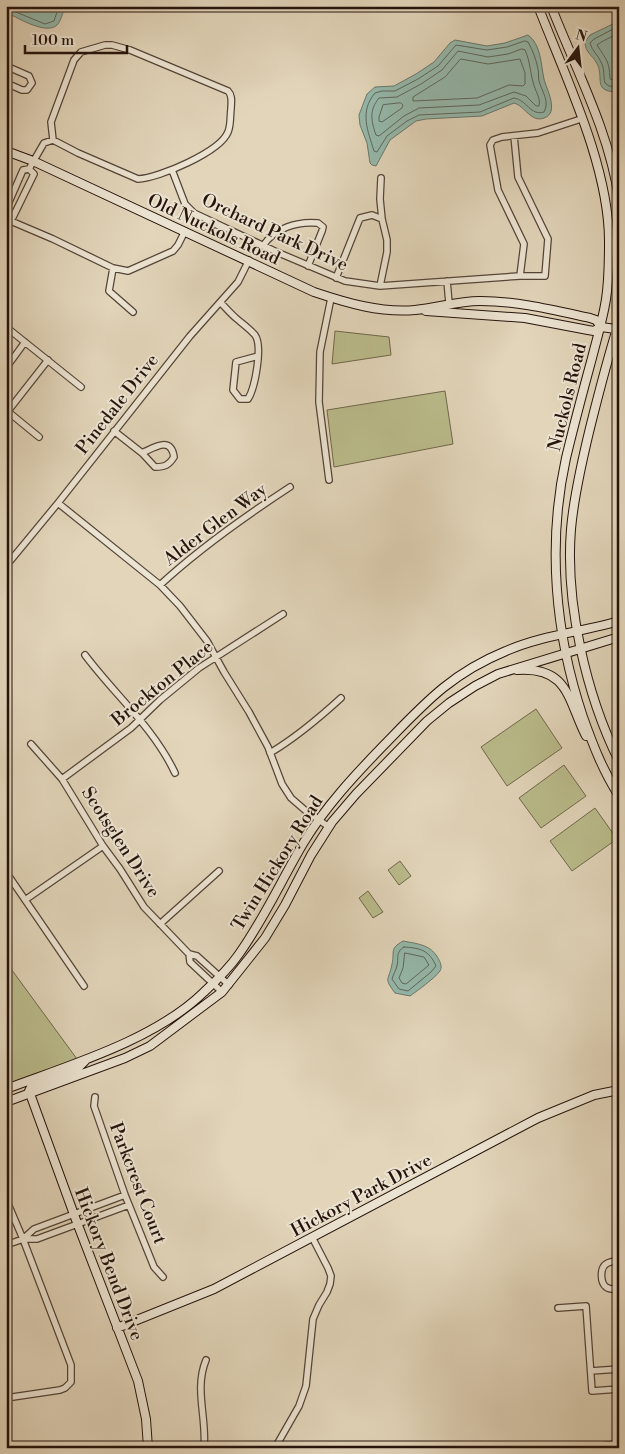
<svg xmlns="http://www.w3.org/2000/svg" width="625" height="1454" font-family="'Libre Bodoni',serif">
<rect width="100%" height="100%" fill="#e2d5ba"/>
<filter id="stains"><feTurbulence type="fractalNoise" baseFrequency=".004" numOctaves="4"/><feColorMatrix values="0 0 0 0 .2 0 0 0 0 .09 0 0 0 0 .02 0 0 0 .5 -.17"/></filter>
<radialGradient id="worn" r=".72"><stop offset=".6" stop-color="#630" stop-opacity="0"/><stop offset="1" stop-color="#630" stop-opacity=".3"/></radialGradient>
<path fill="#babb8b" stroke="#70674c" d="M335,331L389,337L391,355L332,364Z
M445,391L453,444L334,467L327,410Z
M536,709L562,748L507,786L481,747Z
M564,765L586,796L541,828L519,798Z
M595,808L617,839L572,871L550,841Z
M400,861L411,876L399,885L388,870Z
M368,891L383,912L373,918L359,898Z
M6,962L77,1059L6,1087Z"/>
<path fill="#95b9ac" stroke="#68776c" d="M7,6H65C63,12 61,21 57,25C47,35 19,19 8,13Z
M619,21V92C590,92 606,77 596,62C592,55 585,52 585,42L590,35Z
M528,35C541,44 541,65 544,79C546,88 560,113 544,118C531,123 525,106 514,103L482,116L426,119L416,121L390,140L376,166L372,165L370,163L367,143L360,125L359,115L367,94L375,87L394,86L416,74L434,62L450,43L455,40L487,46L505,43Z
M403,941C419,944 432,945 439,960C441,964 442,967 440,971C435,978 417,991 410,996L395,993C383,977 389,981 392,964C395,951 389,949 403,941Z"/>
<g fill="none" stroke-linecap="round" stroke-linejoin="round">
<path stroke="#5d665c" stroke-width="1" d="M6,8L45,24L54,21L59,6
M619,26L594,39L590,43C592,51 598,55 601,62C605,69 603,76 605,83L609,86L619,87
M619,33L603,41L597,45C607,61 609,60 610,79L619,81
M525,41L528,42C533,51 536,59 538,69C539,73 538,77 539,81C542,92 550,101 544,112C530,116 527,100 514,98L480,112L419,115L407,121L387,136L377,152L374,151C368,131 359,112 375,93L382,91H395L418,79L438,66L456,45L487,50L507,47Z
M522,49L525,50C530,61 530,71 533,82C535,91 541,98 539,106H536L526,96L514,92L479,105L419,108L404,116L379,136L376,135C371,121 369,110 379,98L397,97L421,84L442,70L458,51L488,57L508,54Z
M461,59L488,64L520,59L525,73V84L523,86L509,85L477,98L413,101V97L445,77Z
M401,103L403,105L402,108L382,122L379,121V117L383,105Z
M404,947C420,948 429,950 436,966L431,972L408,991L399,989L392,979C393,975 396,970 397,966C399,958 395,952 404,947Z
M405,953L424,957L429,965L406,984L402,983L399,978L403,968Z"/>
<defs>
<path id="street" d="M105,45H112L130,50L228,91C233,96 231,103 231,109C230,116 231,125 228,132C220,152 159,178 138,179L78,153L53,140L51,122L74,60L81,52Z
M6,66L29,76L32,83L27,90H22L6,83
M172,170L185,204L194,213L279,253L345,281L380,286L520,276H545L548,239L518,177L514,136
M6,209L23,170L29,169L44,143L53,140
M6,219L53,239L113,268L128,271L173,251L178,245L185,231
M6,220L13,217L34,174L29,169
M263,246C274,228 298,221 318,223L323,227L322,231L308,266
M113,268L109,291L133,312
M520,276L524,244L498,190L490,145L493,140L502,137L538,133L581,119
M336,278L360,218L372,215L382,219
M447,281L449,303
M380,286L387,252V240L382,219L380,199L381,178
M221,303C226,308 231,314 237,319C243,324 250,329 255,335C263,346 255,388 248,399H240L233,390L236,362L258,356
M6,327L81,387
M6,368L25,342
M6,410L39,437
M8,411L48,360
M114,431L142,453L155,467C165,467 169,465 174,457C171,436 155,447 142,453
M329,480L319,402L320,352L331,298
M58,503L160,585L180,606L207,641L224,672L249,712L268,747L282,784L291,798L306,811L329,827
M6,566L58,503L190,336L238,282L249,260
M160,585C200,548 244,517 290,487
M85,655C115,695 154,728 175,773
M31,744L62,779L103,846L120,869L144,907L189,954L197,956L229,985
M270,753C297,737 318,719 341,698
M62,779L131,728L160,700L199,668L283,614
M6,872L84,986
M25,900L103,846
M160,924L219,871
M189,954L190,962L222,992
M95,1097L94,1106L125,1195L154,1267L163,1277
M125,1195L34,1229L23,1239H37L129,1205
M6,1199L23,1239
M6,1245L23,1239L71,1365V1382L65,1388L60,1390L6,1398
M619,1261C614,1261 610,1261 606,1264C600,1268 600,1282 606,1287C610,1290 614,1289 619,1289
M558,1308L586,1306L592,1391L619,1389
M591,1371L619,1369
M204,1448C207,1418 194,1389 206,1360
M275,1448L299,1406L306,1386L313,1319L319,1305L327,1292L330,1284L331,1276L328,1268L312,1237
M583,1448L619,1444"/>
<path id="secondary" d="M538,6C565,76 609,166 609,241C609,260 609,280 606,299C603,319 597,338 592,358C583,391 574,425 566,458C547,544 555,634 583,717C593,745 603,771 619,796
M551,6C576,70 609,131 619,199
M6,151L33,161L314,292C347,303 380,313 415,310C437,308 457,301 480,301C517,301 553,310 590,318L596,320L601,327
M426,311L525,318L588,330L594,331L601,327L616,329
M619,322C608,357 599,392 590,428C582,461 574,495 571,529C565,602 586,695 619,761
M517,670C569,666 568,701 586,736
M85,1061L79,1067L32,1085L29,1091L76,1220L138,1381L146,1419L148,1448
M6,1089C70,1065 155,1040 204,992C216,981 230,967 239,954C264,919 282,879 304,842C326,806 354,776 383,746C424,704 450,674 506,651C542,635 582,632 619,621
M6,1102L125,1058L150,1046L222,992L265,938L285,905L311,855L332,822L356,794L427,721L449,703L475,686L498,674L619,637
M117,1328L214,1289L538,1118L594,1095L619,1090"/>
</defs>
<use href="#street" stroke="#544438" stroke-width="8"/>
<use href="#secondary" stroke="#25130c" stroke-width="10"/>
<use href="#street" stroke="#ece4d2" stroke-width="5.5"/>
<use href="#secondary" stroke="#ece4d2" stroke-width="8"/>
</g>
<g text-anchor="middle" stroke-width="4" stroke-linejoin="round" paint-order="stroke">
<g font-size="18" fill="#25130c" stroke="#ece4d2">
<text transform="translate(214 229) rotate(25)" y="6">Old Nuckols Road</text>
<text transform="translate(275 232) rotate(25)" y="6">Orchard Park Drive</text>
<text transform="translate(567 397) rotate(-76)" y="6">Nuckols Road</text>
<text transform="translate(117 404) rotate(-52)" y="6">Pinedale Drive</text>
<text transform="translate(215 524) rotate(-37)" y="6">Alder Glen Way</text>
<text transform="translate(162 683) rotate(-39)" y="6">Brockton Place</text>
<text transform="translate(121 842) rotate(57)" y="6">Scotsglen Drive</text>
<text transform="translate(277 863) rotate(-58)" y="6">Twin Hickory Road</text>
<text transform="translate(138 1183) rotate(69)" y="6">Parkcrest Court</text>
<text transform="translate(361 1195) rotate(-28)" y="6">Hickory Park Drive</text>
<text transform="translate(109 1264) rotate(69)" y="6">Hickory Bend Drive</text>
</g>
</g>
<rect width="625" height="1454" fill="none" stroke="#e2d5ba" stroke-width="25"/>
<rect x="8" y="8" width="610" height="1439" fill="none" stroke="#25130c" stroke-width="2.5"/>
<rect x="12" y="12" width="600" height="1429" fill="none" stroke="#25130c"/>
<g transform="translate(578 48) rotate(15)" stroke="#ece4d2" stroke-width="4" paint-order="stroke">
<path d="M0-4L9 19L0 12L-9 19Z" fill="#25130c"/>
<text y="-8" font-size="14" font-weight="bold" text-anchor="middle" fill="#25130c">N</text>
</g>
<path d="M25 45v8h102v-8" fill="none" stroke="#25130c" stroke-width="2.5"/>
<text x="32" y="45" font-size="15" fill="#25130c" stroke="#ece4d2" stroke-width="4" paint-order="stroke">100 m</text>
<rect width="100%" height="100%" filter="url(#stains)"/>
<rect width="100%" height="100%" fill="url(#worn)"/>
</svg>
